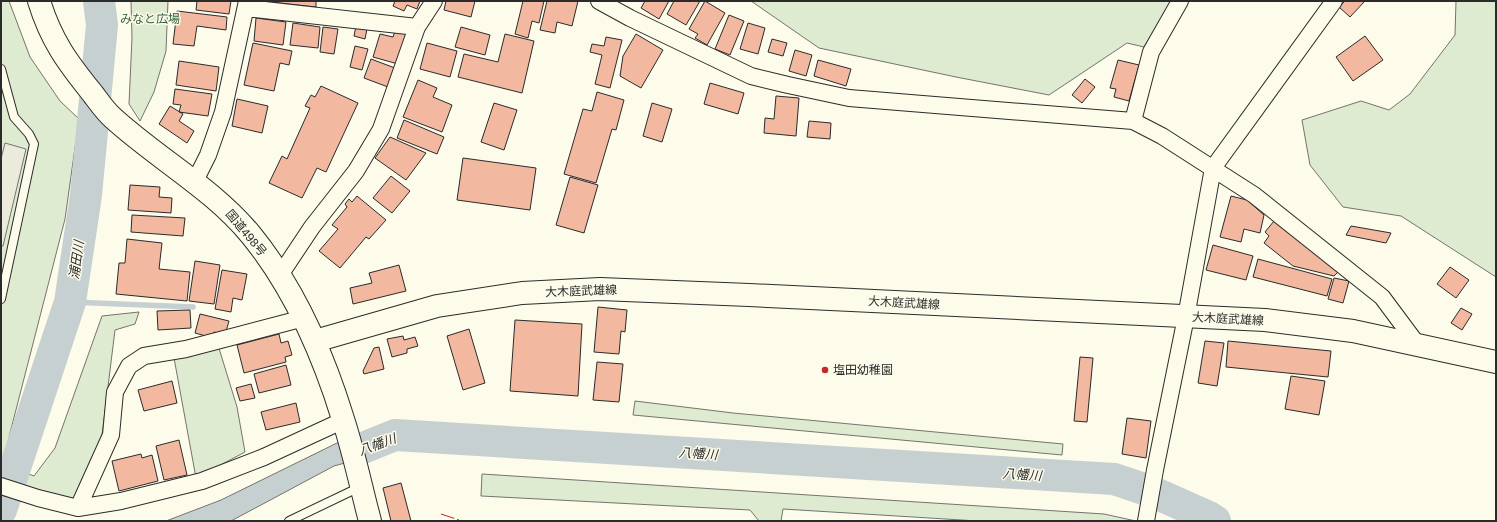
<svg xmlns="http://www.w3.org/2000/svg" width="1497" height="522" font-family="Helvetica,'Noto Sans JP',sans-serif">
<rect width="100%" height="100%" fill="#fdfbea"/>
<path fill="#deebd1" stroke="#74746e" d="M1,1H9L30,57L60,101L79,119L65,219L9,437L10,467L34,476L55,448L102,316L139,312L135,324L115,330L102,435L74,502L1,477Z
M131,1H168L166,51L154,92L140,121L129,104L132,38Z
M751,1H1172L1144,47L1127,43L1049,95L956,77L819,48Z
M1456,1H1496V277L1401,216L1343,207L1310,165L1302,120L1361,101L1389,110L1410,94L1455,35Z
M218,345L237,407L245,452L196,478L174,358Z
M635,401L733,413L1063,444L1062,455L633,415Z
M482,474L1104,514L1136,521H978L783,509L781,521H759L750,510L481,496Z"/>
<path fill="#eceadb" stroke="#74746e" d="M5,143L26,149L3,246H1V159Z"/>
<path fill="#c7d0d0" stroke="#74746e" d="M399,430V448L334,466L231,521H166L221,500L339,442Z"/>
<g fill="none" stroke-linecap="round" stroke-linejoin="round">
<path stroke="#c7d0d0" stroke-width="5.5" d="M70,302L193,307"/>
<path stroke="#c7d0d0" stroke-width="32" d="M358,450L395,435L1114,479L1153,492L1209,517L1215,521
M1,510L70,302L86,195L102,25L99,1"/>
</g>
<path fill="#f2b8a0" stroke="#2b2b2b" d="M197,1H231L229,14L196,10Z
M262,1H316V7Z
M395,1H420L417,9L407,5L404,11L393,6Z
M446,1H475L471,17L444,10Z
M523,1H544L539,23L532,21L528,38L515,34Z
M547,1H578L572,26L557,22L555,33L540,30Z
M645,1H669L659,19L641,8Z
M674,1H700L686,25L667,14Z
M705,1L725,13L707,45L695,38L698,34L689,29Z
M1345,1H1365L1350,17L1339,7Z
M177,11L227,17L226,30L197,26L194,46L173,44Z
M729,15L744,21L730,55L715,49Z
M256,18L286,22L283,45L254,41Z
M293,23L320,27L318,48L290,45Z
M748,23L765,28L758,54L740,49Z
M356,26L367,29L365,39L354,36Z
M323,27L338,29L334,54L320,52Z
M461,27L490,35L485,55L455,47Z
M395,31L407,34L398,64L373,57L380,34L393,37Z
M505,34L534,41L522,93L458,77L464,54L498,62Z
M636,34L663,50L641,88L620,76L623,56Z
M1365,36L1383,60L1353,81L1336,57Z
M606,37L622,40L610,88L595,84L602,55L590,52L592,44L604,46Z
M772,39L787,43L783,56L768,52Z
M253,43L292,51L289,65L280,63L274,91L244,85Z
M427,43L457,51L450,77L420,69Z
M355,46L368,49L362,70L350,67Z
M795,50L812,55L806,76L789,71Z
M371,59L395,68L388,87L364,78Z
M818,60L851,69L846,86L814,76Z
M1118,60L1139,65L1129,101L1114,97L1116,89L1110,88Z
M179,61L219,67L216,91L176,85Z
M1085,79L1095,87L1082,103L1072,95Z
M418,80L437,88L433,97L452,105L442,132L403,117Z
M710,83L744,93L738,114L704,104Z
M321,86L358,103L326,172L317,168L302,198L269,183L282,156L287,159L310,108L305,106L311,95L315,97Z
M175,89L212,94L208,116L179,112L181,105L173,104Z
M597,92L624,100L616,130L612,129L596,183L564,174L583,109L592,111Z
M776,96L799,98L796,136L764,133L765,118L774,119Z
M237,99L268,106L262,133L232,126Z
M494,103L517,110L504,150L481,142Z
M652,103L672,109L662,142L643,136Z
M170,106L183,114L179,121L194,131L187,143L159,124Z
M404,120L444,137L437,154L397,138Z
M809,121L831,123L830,139L807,137Z
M390,137L426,153L406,180L375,158Z
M463,158L536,168L530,210L457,200Z
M391,176L410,191L392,213L373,198Z
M570,177L598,185L584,233L556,225Z
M130,185L160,187L159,197L172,198L171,213L128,210Z
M357,196L386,220L369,239L366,237L340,268L319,251L338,229L332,225L347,207L345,204L349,199L352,202Z
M1231,196L1247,200L1264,215L1260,233L1244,229L1241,242L1220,237Z
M132,215L185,218L183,236L131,232Z
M1274,221L1338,272L1334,276L1293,266L1264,243L1269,236L1265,232Z
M1351,226L1391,233L1386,243L1346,235Z
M127,239L162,243L159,269L190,272L187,301L116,294L119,263H125Z
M1213,245L1253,256L1246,280L1206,270Z
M1258,259L1332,279L1327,296L1253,277Z
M195,261L220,265L214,304L189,301Z
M399,265L406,291L353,304L350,288L372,283L369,273Z
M1450,267L1469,280L1456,298L1437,284Z
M222,270L247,274L242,300L233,298L231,312L215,309Z
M1334,278L1349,281L1343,303L1328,299Z
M598,307L627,310L625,332L621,331L619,354L594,352Z
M1461,308L1472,314L1462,330L1451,323Z
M190,310L191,328L158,330L157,311Z
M200,314L229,321L225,335L214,332L213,338L195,333Z
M515,320L582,324L578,396L510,391Z
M469,329L485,383L463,390L447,336Z
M279,334L281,343L288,341L292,355L285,357L286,362L244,373L237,345Z
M403,336L404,340L415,337L418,346L407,349V353L392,357L387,339Z
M1205,341L1224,343L1217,386L1198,383Z
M1228,341L1331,351L1328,377L1226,367Z
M379,347L384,369L364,374L363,371L374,348Z
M1080,357L1093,358L1087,422L1074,421Z
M597,362L623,364L619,402L593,400Z
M286,365L291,385L259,393L254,374Z
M1291,376L1325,381L1319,415L1285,409Z
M172,381L177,403L144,411L138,390Z
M251,384L255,398L240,401L236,388Z
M296,403L300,422L266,430L261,412Z
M1127,418L1151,421L1146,458L1122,454Z
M179,440L187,475L164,480L156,446Z
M141,454L142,458L152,455L158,481L119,491L112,461Z
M401,483L411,521H391L383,488Z"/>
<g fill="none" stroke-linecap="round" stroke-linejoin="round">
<defs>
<path id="lane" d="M1,69L14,117L29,134L34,144L1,299
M289,521L360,487"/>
<path id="street" d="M599,1L630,18L751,76L788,85L849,98L1133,121L1162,136L1254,195L1382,297L1417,344
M246,8L417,27
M1133,121L1151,52L1180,1
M195,181L208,155L223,112L247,1
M280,275L312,227L356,171L381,129L417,27L434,1
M1,486L38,498L78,508L121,501L202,481L264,457L344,420
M78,508L111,435L115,392L129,366L144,356L186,349L304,318
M1146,521L1155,470L1186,317L1213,168L1334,1"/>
<path id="secondary" d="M315,341L437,306L522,293L600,289L749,295L1265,320L1353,331L1496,362"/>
<path id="highway" d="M39,1C51,40 67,62 93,94C99,102 105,111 113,118C158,159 212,188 251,235C295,289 323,354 343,419C354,453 361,487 370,521"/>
</defs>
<use href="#lane" stroke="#2b2b2b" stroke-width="10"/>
<use href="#street" stroke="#2b2b2b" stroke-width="18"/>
<use href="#secondary" stroke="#2b2b2b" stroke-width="24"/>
<use href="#highway" stroke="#2b2b2b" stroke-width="24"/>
<use href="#lane" stroke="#fdfbea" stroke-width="8"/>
<use href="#street" stroke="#fdfbea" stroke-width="16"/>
<use href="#secondary" stroke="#fdfbea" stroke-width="22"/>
<use href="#highway" stroke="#fdfbea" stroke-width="22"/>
<path stroke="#c62828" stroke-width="1" stroke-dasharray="14 3 2 3" stroke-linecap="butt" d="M441,514L462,521"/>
</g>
<circle fill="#c62828" stroke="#fdfbea" stroke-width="1.5" cx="825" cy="370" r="4"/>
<g text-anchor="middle" stroke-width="3" stroke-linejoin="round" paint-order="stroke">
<g font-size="12" fill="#34623c" stroke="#fdfbea">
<text x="150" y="23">みなと広場</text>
</g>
<g font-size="12" fill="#2b2b2b" stroke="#fdfbea">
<text transform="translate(246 233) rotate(50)" y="4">国道498号</text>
<text transform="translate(581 291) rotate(-2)" y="4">大木庭武雄線</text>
<text transform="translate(904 303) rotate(3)" y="4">大木庭武雄線</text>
<text transform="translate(1228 319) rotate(3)" y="4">大木庭武雄線</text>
</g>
<g font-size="12" fill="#2b2b2b" stroke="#fdfbea" text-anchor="start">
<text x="833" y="374">塩田幼稚園</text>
</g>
<g font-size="13" font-style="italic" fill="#2b2b2b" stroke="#fdfbea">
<text transform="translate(76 260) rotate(-82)" y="5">浦田川</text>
<text transform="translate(377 444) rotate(-20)" y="5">八幡川</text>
<text transform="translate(698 453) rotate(4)" y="5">八幡川</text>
<text transform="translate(1022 474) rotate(4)" y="5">八幡川</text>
</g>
</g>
<rect width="1497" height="522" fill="none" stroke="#2b2b2b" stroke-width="4"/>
</svg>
